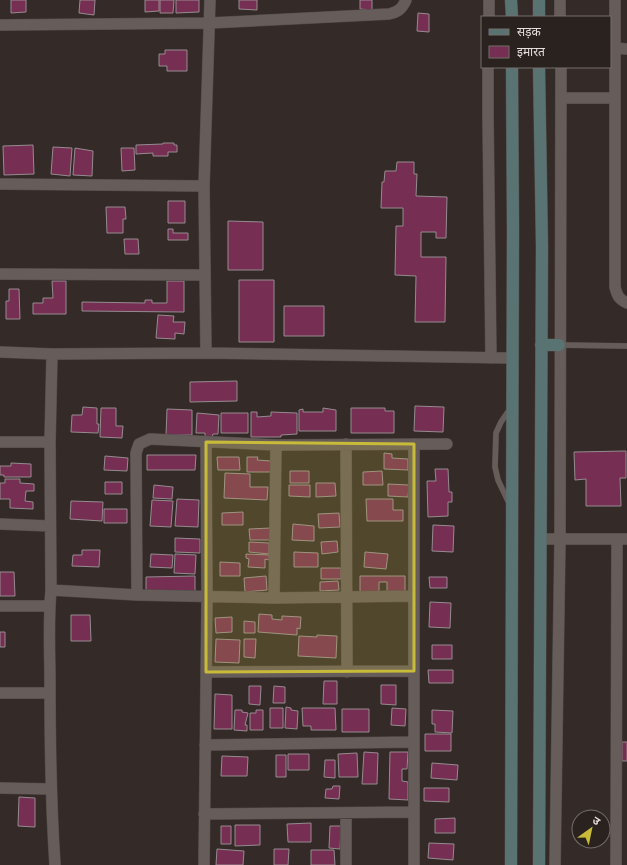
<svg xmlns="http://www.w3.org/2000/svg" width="627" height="865" font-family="'DejaVu Sans','Noto Sans Devanagari',sans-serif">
<rect width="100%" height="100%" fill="#342b28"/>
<path fill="#762f53" stroke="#958b8f" d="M11,0H26V12L11,13Z
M80,0H95L94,15L79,13Z
M145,0H159V11L145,12Z
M160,0H174L173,13H160Z
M176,0H199V12L176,13Z
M239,0H257V10L239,9Z
M360,0H372V10L360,9Z
M418,13L429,14V32L417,31Z
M165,50H187V71H167V66H159V54H165Z
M163,143H174V145H177V152H168V156H153V153L136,154V145L163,144Z
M33,145L34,174L4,175L3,146Z
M53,147L72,148L70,176L51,174Z
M75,148L93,151L92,176L73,175Z
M121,148H134L135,170L122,171Z
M397,162H414V174H417L416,196L447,197L446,238H436V232H421V257H446L445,322H415L416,276L395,275L396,226H403V208H381L382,182H384L385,171H396Z
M168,201H185V223H168Z
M106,207H125L126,219H123V233H107Z
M228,221L263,222V270H228Z
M168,229H173V233H188V240H168Z
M124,239H138L139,254H125Z
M239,280H274V342H239Z
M52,281H66V314H33V303H43V298H53Z
M167,281H184V312L82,311V302L145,303V300H152V303H167Z
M9,289H19L20,319H6V301H9Z
M284,306H324V336H284Z
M158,315L174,316L173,322H185L184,334L175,333V339L156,338Z
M237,381V401L190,402V382Z
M415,406L444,407L443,432L414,431Z
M83,407L97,408V424H99L98,433L71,432L72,415H82Z
M101,408H116V426H123L122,438L100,437Z
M323,408L336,410V431H299V410L303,409V412H323Z
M351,408H385V411H394V433H351Z
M167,409L192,410V435H166Z
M251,412H257V417L271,416V412L297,413V434L281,435V437H251Z
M197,413L219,415L218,434H213L212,438L205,437V433H196Z
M221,413H248V433H221Z
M626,451V478H620L621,506H586V479L575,480L574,452Z
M384,453L392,454V458L408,459V470L384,469Z
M147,455H196L195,470H147Z
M105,456L128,458L127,471L104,470Z
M217,457H239L240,470H218Z
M247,457H258L257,460L271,461V472H247Z
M11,463L31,464V477H4V475H0V466H11Z
M435,469H448L449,492H452V502H448V516L428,517L427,481H436Z
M290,471H309V483H290Z
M382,471L383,485H363V472Z
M225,473L250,474V487H268L267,500L224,498Z
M5,479H20V483L34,484V491H26L25,501L33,502V509L10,508V499H0V483H5Z
M105,482H122V494H105Z
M316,483H335L336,496L316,497Z
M388,484L409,485L408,497L388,496Z
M154,485L173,487L172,499L153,498Z
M289,485H310V497L289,496Z
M177,499L199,500L198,527L175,526Z
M366,499H393V510H403V521H367Z
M152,500L173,501L171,527L150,526Z
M71,501L103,502L102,521L70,519Z
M104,509H127V523H104Z
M243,512V525H222V513Z
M339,513L340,527L319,528L318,514Z
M293,524L314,526V541L292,540Z
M433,525L454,526L453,552L432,551Z
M271,528L272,540H250L249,529Z
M175,538L200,539V553L175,552Z
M337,541L338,552L322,554L321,542Z
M249,542L269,543V554L249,552Z
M82,550H100L99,567L72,566L73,555H82Z
M294,552L318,553V567H294Z
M365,552L388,554L386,569L364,567Z
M151,554L173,555L172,568L150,567Z
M175,554L196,555L195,574L174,573Z
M246,554L269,555V560L265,559V568L248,567L249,559L246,558Z
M220,562L240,563V576H220Z
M321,568H341V579H321Z
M0,572H14L15,596H0Z
M195,576V592H146V577Z
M266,576L267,590L245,592L244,578Z
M360,576H405V592H387V582H379V592H360Z
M429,577H447V588H430Z
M338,581L339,590L320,591V582Z
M430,602L451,603L450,628L429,627Z
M259,614L272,615V619L282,620V616L301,617L300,629L297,628V635L258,632Z
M71,615H90L91,641H71Z
M232,617V632L216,633L215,618Z
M244,621L255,622V633H244Z
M0,632H5V647H0Z
M317,635L337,636L336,658L298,656L299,636L317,637Z
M216,639L240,640L239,663L215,662Z
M244,639H256L255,658L244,657Z
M432,645H452V659H432Z
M428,670H453V683H429Z
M324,681H337V704H323Z
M381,685H396V705L381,704Z
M249,686H261L260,705L249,704Z
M274,686L285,687V703H273Z
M215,694L232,695V729H214Z
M286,707L291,708V710L298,711L297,729L285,728Z
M270,708H283V728H270Z
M302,708H335L336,730H311V726H303Z
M392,708L406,709L405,726L391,725Z
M342,709H369V732H342Z
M235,710H242V712L248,713L245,725H247V731L234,730Z
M256,710H263V730H250V713H256Z
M432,710L453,711L452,733L435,732V724H432Z
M425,734H451V751H425Z
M622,742H627V761H622Z
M364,752L378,753L377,784H362Z
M390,752H408L407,769H402V781L408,782V800L389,799Z
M357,753L358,777H339L338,754Z
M288,754H309V770H288Z
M276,755H286V777H276Z
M222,756L248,757L247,776H221Z
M325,760H335V778L324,777Z
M432,763L458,765L457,780L431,778Z
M333,786H340L339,799L325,798L326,789H332Z
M424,788H449V802L424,801Z
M19,797L35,798V827L18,826Z
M455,818V833H435V819Z
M311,823V842H288L287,824Z
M235,825H260V845L235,846Z
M221,826H231V844H221Z
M330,826H341L340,849L329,848Z
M429,843L454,844L453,860L428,858Z
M217,849L244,851L243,865H216Z
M274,849H289L288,865H274Z
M311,850H334L335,865H311Z"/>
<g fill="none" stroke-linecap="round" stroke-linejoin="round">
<defs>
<path id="lane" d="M559,345L627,346
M509,503L498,480L495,467L496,433L501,422L510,409"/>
<path id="street" d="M560,0V17
M615,0V287C617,296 619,299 627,303
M489,17V0
M0,25L210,23L389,14C398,12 402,9 406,0
M615,48L627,49
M488,67V117L491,358
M561,98H615
M0,184L204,186
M0,274L204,275
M0,352L52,354L206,353L513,358
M206,353L204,186L210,0
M52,354L50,442L51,590C48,622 50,654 50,685C50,745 51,805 55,865
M0,442H50
M346,444L347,672
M414,444V865
M0,524L50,526
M541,539H627
M51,590L137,595L274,598L413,596
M137,595L136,453L139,444L150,439L276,445L447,444
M274,598L276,445
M0,606H49
M206,672L414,671
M0,693H50
M205,745L414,742
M0,788L50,789
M346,813V865
M204,814L414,812
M204,865L207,597L206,442
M555,865L560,539L561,67
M616,865L617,539"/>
<path id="secondary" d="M511,0L512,17
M539,0V17
M541,345H559
M511,865L513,229L512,67
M539,865L542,247L539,67"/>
</defs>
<use href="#lane" stroke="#504946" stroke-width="6"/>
<use href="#street" stroke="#504946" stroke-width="12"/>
<use href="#secondary" stroke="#504946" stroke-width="13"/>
<use href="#lane" stroke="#665c59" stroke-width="5.5"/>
<use href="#street" stroke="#665c59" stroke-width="11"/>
<use href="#secondary" stroke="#597272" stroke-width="12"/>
</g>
<path fill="#c9bb3a" fill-opacity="0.2" stroke="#c9bb3a" stroke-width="3" stroke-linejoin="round" d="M206,442L414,444V671L206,672Z"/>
<rect x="481" y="16" width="130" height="52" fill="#2a221e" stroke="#756e6b"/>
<rect x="489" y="29" width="20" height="6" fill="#597272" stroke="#756e6b"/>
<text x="517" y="36" font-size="12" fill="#e6e0de">सड़क</text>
<rect x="489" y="46" width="20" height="12" fill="#762f53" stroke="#756e6b"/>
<text x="517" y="56" font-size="12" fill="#e6e0de">इमारत</text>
<g transform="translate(591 829) rotate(33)"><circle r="19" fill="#2a221e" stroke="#756e6b"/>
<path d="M0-3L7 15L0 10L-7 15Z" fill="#c9bb3a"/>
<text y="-6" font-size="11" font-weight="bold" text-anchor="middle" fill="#e6e0de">उ</text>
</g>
</svg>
